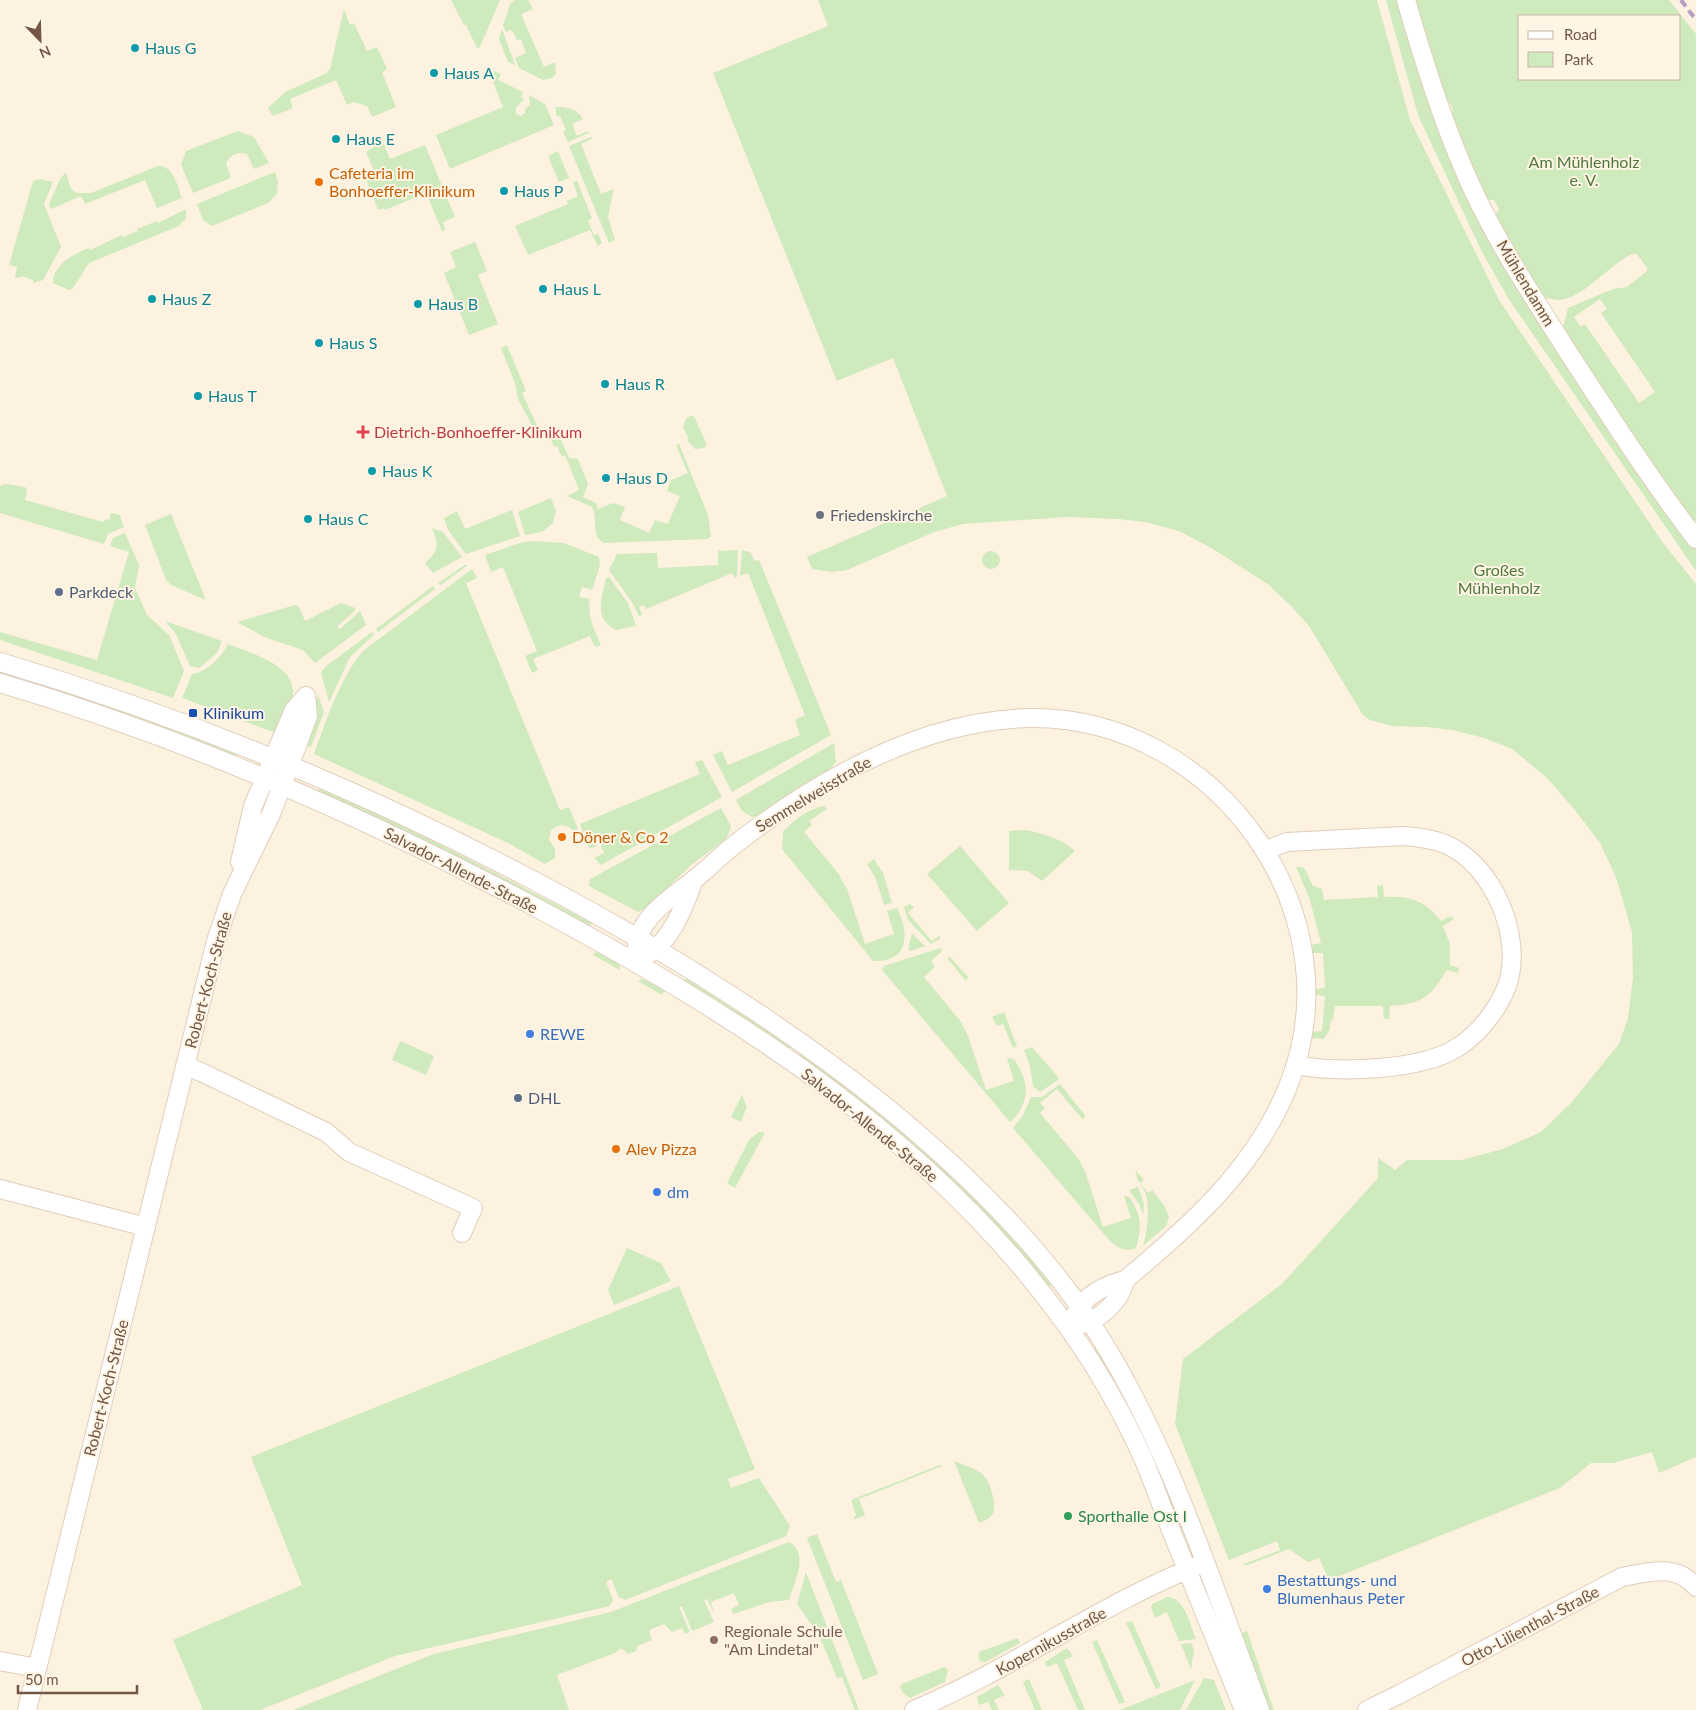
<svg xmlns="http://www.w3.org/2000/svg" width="1696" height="1710" font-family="Lato,sans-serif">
<rect width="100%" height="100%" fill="#fdf1df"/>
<path fill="#cfeabd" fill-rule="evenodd" d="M451,0H500L480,47L477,48L466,25H464Z
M515,0H528L533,9L521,14L544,67L555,62L556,74L552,78L543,80L519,68L515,58L526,53L521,39L517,40L512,30L506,32L503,26L510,4Z
M818,0H1377L1410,120L1499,300L1663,543L1696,584V1457L1659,1473L1652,1452L1613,1463H1591L1560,1488L1329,1580L1319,1558L1308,1562L1289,1549L1245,1566L1244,1564L1280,1550L1277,1541L1229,1560L1175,1424L1183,1359L1282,1284L1378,1178V1158L1395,1170L1407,1160H1462L1503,1149L1541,1132L1570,1104L1619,1044L1628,1018L1633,977L1632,932L1616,877L1600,843L1575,810L1547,778L1512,749L1484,738L1453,730L1426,727L1392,726L1370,720L1363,715L1309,626L1292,607L1269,585L1213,549L1179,531L1145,522L1118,519L1067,517L963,524L934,532L847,570L832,572L812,569L807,557L947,496L893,358L837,381L713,73L828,26Z
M1386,0H1399L1456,169L1696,550V571L1508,298L1481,250L1418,115Z
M1413,0H1669L1696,34V520L1692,522L1633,439L1563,328L1568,308L1613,289L1627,287L1647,271V268L1637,254C1621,251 1586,299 1559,300C1554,300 1549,298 1544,298L1494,217L1499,209L1494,200H1486L1449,114L1453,111L1450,102L1445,103ZM1520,16H1680V79H1520ZM1600,299L1607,309L1601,313L1655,392L1639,403L1585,324L1581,327L1574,317Z
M344,9L350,25L354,23L367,51L377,47L387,69L382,72L396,107L372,117L367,106L353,102L347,105L336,80L290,99L293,108L273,116L268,108L285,92L327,73L330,69Z
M502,29L515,65L508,62L499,39Z
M488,69L501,74L498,80L523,92L521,97L524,99L516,108V114L521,116L525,113V109L530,105L529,95L545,104L554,125L450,169L436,135L503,107Z
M555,107C567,107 576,108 583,119L572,124L577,136L588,131L589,133L568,142L563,132L566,130L560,116L557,117Z
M238,131L254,137L269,163L254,169L247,154C238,151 230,155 226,163L231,178L193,193L181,165L186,151Z
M380,135L390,159L425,145L455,217L443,222L445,230L442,231L426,193L385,210L384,208L378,210L366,179L376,175L366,152L374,147Z
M591,137L592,139L581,144L601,194L613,189V192L608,217L615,240L609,243L569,146Z
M558,151L569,178L559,182L548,156Z
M158,166C174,166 177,185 182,198L157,208L145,180L85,204L81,196L51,209L49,204L61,177L66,173L71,189L77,193H91Z
M275,172L278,181L277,194L268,203L212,226L203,220L197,204Z
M41,179L53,182L44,204L61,247L43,280L33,283V280L21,276L20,278L15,277L17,267L9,265L33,181Z
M577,181L592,218L588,221L594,235L598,234L602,243L598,246L590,230L528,255L515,226L568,204L567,201L578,196L573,182Z
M186,209V218L179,226L89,263L73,288L69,290L53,283C53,264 74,254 89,248L90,250L122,235L123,237L138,231L137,229L157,221L158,223Z
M475,242L487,271L478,275L498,324L469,335L444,273L456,267L450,252Z
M507,345L526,391L522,393L538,428L534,429L518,399L515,383L501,348Z
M690,416H694L707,445L704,448L695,449L687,440L689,439L683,427L686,419Z
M555,426L569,458L578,459L588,484L583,497L596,503L598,509L613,503L625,507L620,520L649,533L655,520L668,524L680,496L667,491L671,480L688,473L676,445L679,444L708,515L711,536L707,539L604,543C591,537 598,518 592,507L567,496L579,490L566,457L561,455L557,446L554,447L547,429Z
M5,484L25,487L27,490L25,500L103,522L105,519L109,520L111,513L120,515L124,527L108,534L104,544L0,513V486Z
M551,498L556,511L553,523L542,532L525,535L518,512Z
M457,511L465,529L512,510L520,536L466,554L448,530L444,518Z
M171,514L206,600L171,585L166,580L145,525Z
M432,528L443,532L462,557L433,573L425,563C439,552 439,543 432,528Z
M125,533L139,565L135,588L147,615L169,635L184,671L173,698L0,640V632L97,660L129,552L110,546L113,538Z
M532,541L564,543L599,557L600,565L592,590L582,587L579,597L590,599C587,616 594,630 601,645L595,647L590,636L533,659L538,670L532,673L525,656L537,651L503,567L491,572L485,555L520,543Z
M738,550L737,577L735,578L732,573L646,609L644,605L639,607L642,615L639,616L632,602L609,570L617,554L657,553L658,568L718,565V551Z
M742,550L750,552L755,561L759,560L831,735L732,792L713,755L722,751L728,765L800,735L795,720L805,715L748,573L740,576Z
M982 560a9 9 0 1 1 18 0a9 9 0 1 1-18 0Z
M465,565H468L441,585L438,583Z
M472,569L477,578L466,583L560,810L569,807L578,829L573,831C567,824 559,823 551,830L549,839L555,849V858L545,864L508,843L314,754C327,719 339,680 363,651Z
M609,577L628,603L636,626L616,630C593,619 602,598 606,578Z
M433,586L435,589L378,632L376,629Z
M341,603L355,608V611L337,626L340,629L360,611L366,625L315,663L303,650L264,637L237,622L295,605L299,607L305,621Z
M165,621L222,641L217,653L199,668L190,666L176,634Z
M372,632L374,635L350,657L329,702L321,673L325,667Z
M228,644C255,655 310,668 288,710C283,718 281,726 273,732L182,698L192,674C208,672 221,657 228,644Z
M0,671L119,709L237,753L235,758L0,676Z
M318,694L324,712L311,747L308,746Z
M834,743L836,762L823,776L758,816L752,817L742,811L736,800Z
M702,760L722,797L601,865L594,858L604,853L600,844L590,849L580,824L700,774L695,762Z
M320,788L405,826L592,923L590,927L403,830L318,792Z
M824,806L827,809L809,821L812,825L804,832L838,873L847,889L865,944L894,934L887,911L897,908C910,933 909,963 873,961L782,849L783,832C794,820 807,809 824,806Z
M721,808L731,826L727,838L690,866L647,908L638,912L589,886L590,879Z
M1026,830C1045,834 1060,838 1075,851L1042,881L1028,871L1009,870V831Z
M960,846L1009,903L977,931L927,874Z
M874,859L883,873L892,903L884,905L876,879L867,864Z
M1296,867H1301L1305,869L1313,886L1322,889L1324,900L1378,897L1377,886L1383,885L1384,897C1411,896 1424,900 1441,921L1451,916L1454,919L1443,926L1450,944V965L1459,968L1458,973L1447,970C1430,997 1422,1004 1390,1006L1389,1019H1384L1383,1006H1335L1333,1019L1330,1022V1029L1324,1039L1312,1038L1311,1032L1322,1031L1325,996L1315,995L1314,989L1325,988L1323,953H1311L1310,945L1321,943L1310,900Z
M910,904L914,907L908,913L932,941L939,936L941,938L931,944L908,920L904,907Z
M912,933L925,946L911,951L908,949Z
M940,948L942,951L931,961L935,967L924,977L961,1022L968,1036L986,1090L1014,1081L1007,1058L1014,1059C1025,1076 1031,1092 1020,1110C1017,1115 1015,1119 1010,1122L882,970L884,966Z
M601,952L619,963L620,970L593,955L594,953Z
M950,957L968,977L966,981L947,958Z
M686,978L791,1046L789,1049L684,982Z
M642,979L665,989L662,995L638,981Z
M1004,1012L1017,1046L1013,1048L1003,1024L997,1026L992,1017Z
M400,1041L434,1056L426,1075L392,1060Z
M1032,1047L1058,1077V1080L1040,1092L1033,1086L1030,1066L1024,1050Z
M800,1053C872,1106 946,1162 1006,1229C1022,1247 1036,1266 1052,1285L1048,1288L1001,1232L964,1193L798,1057Z
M1060,1084L1085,1115L1083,1120L1057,1089L1040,1103L1045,1108L1040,1113L1078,1158L1085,1171L1103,1227L1131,1218L1124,1196L1129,1197C1142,1215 1142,1228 1136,1248C1125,1252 1118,1248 1110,1241L1013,1128L1023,1115L1031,1097H1042Z
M742,1095L747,1107L741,1122L731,1117Z
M759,1132L765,1133L735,1188L727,1183L749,1140Z
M1136,1171L1144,1180L1140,1183L1148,1193L1152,1190L1164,1205L1169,1217L1166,1226L1143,1246C1147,1233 1150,1209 1146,1195C1144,1187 1135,1179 1136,1171Z
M1138,1187L1144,1204L1143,1215L1140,1206L1129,1190Z
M627,1248L661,1263L671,1281L614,1305L608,1290Z
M679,1286L755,1469L728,1479L731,1488L759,1478L790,1526L786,1536L625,1600L619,1597L611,1579L606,1582L613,1600L610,1606L395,1656L260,1710H203L173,1640L302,1585L251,1457Z
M1096,1347L1134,1413L1153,1453L1183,1527L1179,1529L1092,1350Z
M954,1461C963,1465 975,1468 983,1475C990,1481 998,1506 992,1515C989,1519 984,1521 979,1523Z
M940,1465L942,1466L859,1499L865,1515L853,1520L856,1515L851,1500Z
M817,1534L836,1582L841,1580L878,1674L863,1680L807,1538Z
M789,1542C810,1554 794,1582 789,1600L769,1602L733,1614L731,1609L739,1605L734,1593L711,1602L714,1613L707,1599L704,1600L714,1622L692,1631L682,1606L679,1607L690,1632L685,1634L682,1628L672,1632L664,1624L649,1630L652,1640L637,1646L636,1651L628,1654L621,1648L615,1653L557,1675L569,1710H293L434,1654L611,1612Z
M806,1572L859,1710H855L842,1677L837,1678L817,1630H815L797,1604Z
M1168,1597C1185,1598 1190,1625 1196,1639L1179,1641L1167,1612L1155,1618L1151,1608L1152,1604Z
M1132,1621L1161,1687L1156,1689L1126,1623Z
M1247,1631L1274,1710H1270L1240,1634Z
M1018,1638L1020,1643L984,1663L979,1660V1652Z
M1097,1640L1125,1702L1119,1704L1092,1642Z
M1191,1643L1194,1650L1191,1669L1181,1644Z
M1067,1648L1073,1656L1064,1660L1085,1710H1078L1057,1663L1047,1667L1045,1662Z
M944,1667L948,1670L945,1682L910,1698L903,1693L900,1687L902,1684Z
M1204,1678L1214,1680L1226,1710H1186Z
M1029,1679L1042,1710H1035L1023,1682Z
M1195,1680L1180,1710H1120Z
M998,1685L1005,1695L994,1700L999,1710H992L988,1702L979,1705L977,1697Z"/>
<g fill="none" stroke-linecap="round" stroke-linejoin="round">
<defs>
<path id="street" d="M1406,0C1422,56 1439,111 1462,165C1489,231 1530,292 1568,352C1609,415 1650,479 1696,539
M0,662C182,716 359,789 527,877C655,944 778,1019 890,1110C965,1172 1037,1242 1091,1323C1169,1442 1210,1579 1260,1710
M0,683C179,736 352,811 516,897C722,1005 930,1134 1067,1326C1096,1366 1122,1412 1143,1458C1155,1486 1165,1516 1177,1545C1199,1600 1222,1655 1244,1710
M1266,850L1287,842L1404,836C1418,837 1432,839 1445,844C1493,864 1524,937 1507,986C1498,1009 1479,1034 1458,1047C1422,1071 1337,1073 1296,1065
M240,862L253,806L294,710L306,696
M637,949C638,916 673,897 695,879C710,867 723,853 738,842C821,778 923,720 1030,718C1216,716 1360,914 1287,1089C1254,1169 1190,1226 1125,1280C1106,1284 1082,1297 1075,1315
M647,955C672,940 685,905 694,879
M185,1066L201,1072L326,1132L349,1152L473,1208L462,1233
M0,1189L146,1227
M1079,1325C1100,1320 1121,1301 1125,1280
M0,1661L37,1668
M27,1710L216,941L232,894L271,814L300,738L308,716L306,696
M914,1710C1012,1669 1098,1606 1196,1566
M1367,1710L1398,1695L1622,1577C1648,1572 1676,1563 1696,1587"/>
</defs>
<use href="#street" stroke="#e1cdbb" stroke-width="20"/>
<use href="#street" stroke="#fff" stroke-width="18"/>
<path stroke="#b49ec5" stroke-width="4" stroke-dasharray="8 5" stroke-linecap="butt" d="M1681,0L1696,20"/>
</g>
<g fill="#0f9aa8" stroke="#fff5e5" stroke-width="2">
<circle cx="135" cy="48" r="5"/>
<circle cx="434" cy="73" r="5"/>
<circle cx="336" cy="139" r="5"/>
<circle cx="504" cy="191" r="5"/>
<circle cx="543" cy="289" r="5"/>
<circle cx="152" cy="299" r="5"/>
<circle cx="418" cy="304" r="5"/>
<circle cx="319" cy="343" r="5"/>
<circle cx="605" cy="384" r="5"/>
<circle cx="198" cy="396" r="5"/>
<circle cx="372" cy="471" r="5"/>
<circle cx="606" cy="478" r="5"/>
<circle cx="308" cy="519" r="5"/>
</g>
<g fill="#e8710a" stroke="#fff5e5" stroke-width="2">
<circle cx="319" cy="182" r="5"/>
<circle cx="562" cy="837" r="5"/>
<circle cx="616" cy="1149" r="5"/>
</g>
<path fill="#e0444e" stroke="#fff5e5" stroke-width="2" d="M360.5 424.5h5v5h5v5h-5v5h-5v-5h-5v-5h5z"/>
<circle fill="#6b7280" stroke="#fff5e5" stroke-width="2" cx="820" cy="515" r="5"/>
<g fill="#5c6f8a" stroke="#fff5e5" stroke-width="2">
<circle cx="59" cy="592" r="5"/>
<circle cx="518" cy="1098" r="5"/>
</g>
<rect fill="#1a4fb4" stroke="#fff5e5" stroke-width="2" x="188" y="708" width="10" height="10" rx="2.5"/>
<g fill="#3f7fe0" stroke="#fff5e5" stroke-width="2">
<circle cx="530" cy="1034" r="5"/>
<circle cx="657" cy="1192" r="5"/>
<circle cx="1267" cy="1589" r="5"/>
</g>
<circle fill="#2e9e5b" stroke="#fff5e5" stroke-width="2" cx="1068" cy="1516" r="5"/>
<circle fill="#8d6e63" stroke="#fff5e5" stroke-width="2" cx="714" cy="1640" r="5"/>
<g text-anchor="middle" stroke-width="4" stroke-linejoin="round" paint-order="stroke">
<g font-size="16" fill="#0d838f" stroke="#fff5e5" text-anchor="start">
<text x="145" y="54">Haus G</text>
<text x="444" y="79">Haus A</text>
<text x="346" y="145">Haus E</text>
<text x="514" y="197">Haus P</text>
<text x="553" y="295">Haus L</text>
<text x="162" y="305">Haus Z</text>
<text x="428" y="310">Haus B</text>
<text x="329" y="349">Haus S</text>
<text x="615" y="390">Haus R</text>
<text x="208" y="402">Haus T</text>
<text x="382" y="477">Haus K</text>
<text x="616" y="484">Haus D</text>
<text x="318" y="525">Haus C</text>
</g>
<g font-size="16" fill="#4f793e" stroke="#fff5e5">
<text x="1584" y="168">Am Mühlenholz<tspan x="1584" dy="18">e. V.</tspan></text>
<text x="1499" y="576">Großes<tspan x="1499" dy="18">Mühlenholz</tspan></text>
</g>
<g font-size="16" fill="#c56008" stroke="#fff5e5" text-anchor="start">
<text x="329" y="179">Cafeteria im<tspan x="329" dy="18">Bonhoeffer-Klinikum</tspan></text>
<text x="572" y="843">Döner &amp; Co 2</text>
<text x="626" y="1155">Alev Pizza</text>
</g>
<g font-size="16" fill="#735746" stroke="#fff5e5">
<text transform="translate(1526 283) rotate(59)" y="6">Mühlendamm</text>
<text transform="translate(813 794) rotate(-31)" y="6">Semmelweisstraße</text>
<text transform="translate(461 870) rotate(27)" y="6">Salvador-Allende-Straße</text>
<text transform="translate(208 980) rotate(-75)" y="6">Robert-Koch-Straße</text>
<text transform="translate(870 1125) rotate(39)" y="6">Salvador-Allende-Straße</text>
<text transform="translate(106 1388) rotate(-76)" y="6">Robert-Koch-Straße</text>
<text transform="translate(1530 1626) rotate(-28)" y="6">Otto-Lilienthal-Straße</text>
<text transform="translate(1051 1641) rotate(-29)" y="6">Kopernikusstraße</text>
</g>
<g font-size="16" fill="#be3a42" stroke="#fff5e5" text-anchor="start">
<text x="374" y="438">Dietrich-Bonhoeffer-Klinikum</text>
</g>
<g font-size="16" fill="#5b616d" stroke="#fff5e5" text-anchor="start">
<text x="830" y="521">Friedenskirche</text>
</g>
<g font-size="16" fill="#4e5e75" stroke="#fff5e5" text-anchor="start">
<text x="69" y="598">Parkdeck</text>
<text x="528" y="1104">DHL</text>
</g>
<g font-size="16" fill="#164399" stroke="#fff5e5" text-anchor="start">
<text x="203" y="719">Klinikum</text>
</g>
<g font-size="16" fill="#366cbe" stroke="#fff5e5" text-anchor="start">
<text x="540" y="1040">REWE</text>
<text x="667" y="1198">dm</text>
<text x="1277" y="1586">Bestattungs- und<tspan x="1277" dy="18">Blumenhaus Peter</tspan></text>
</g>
<g font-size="16" fill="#27864d" stroke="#fff5e5" text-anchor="start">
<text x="1078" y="1522">Sporthalle Ost I</text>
</g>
<g font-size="16" fill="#785e54" stroke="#fff5e5" text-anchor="start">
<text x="724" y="1637">Regionale Schule<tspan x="724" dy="18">"Am Lindetal"</tspan></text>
</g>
</g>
<rect x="1518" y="15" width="162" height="65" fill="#fff5e5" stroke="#c7b6a5"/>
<rect x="1528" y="31" width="25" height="8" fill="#ffffff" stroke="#c7b6a5"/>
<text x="1564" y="40" font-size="15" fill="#735746">Road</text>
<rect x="1528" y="52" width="25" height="15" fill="#cfeabd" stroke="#c7b6a5"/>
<text x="1564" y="65" font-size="15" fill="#735746">Park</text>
<g transform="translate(40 40) rotate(157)" stroke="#fff5e5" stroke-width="4" paint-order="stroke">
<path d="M0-4L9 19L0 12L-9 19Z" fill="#735746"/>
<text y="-8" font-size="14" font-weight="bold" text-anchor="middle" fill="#735746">N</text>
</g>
<path d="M18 1685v8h119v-8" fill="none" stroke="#735746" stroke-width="2.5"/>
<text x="25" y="1685" font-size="15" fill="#735746" stroke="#fff5e5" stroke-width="4" paint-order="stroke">50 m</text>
</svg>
